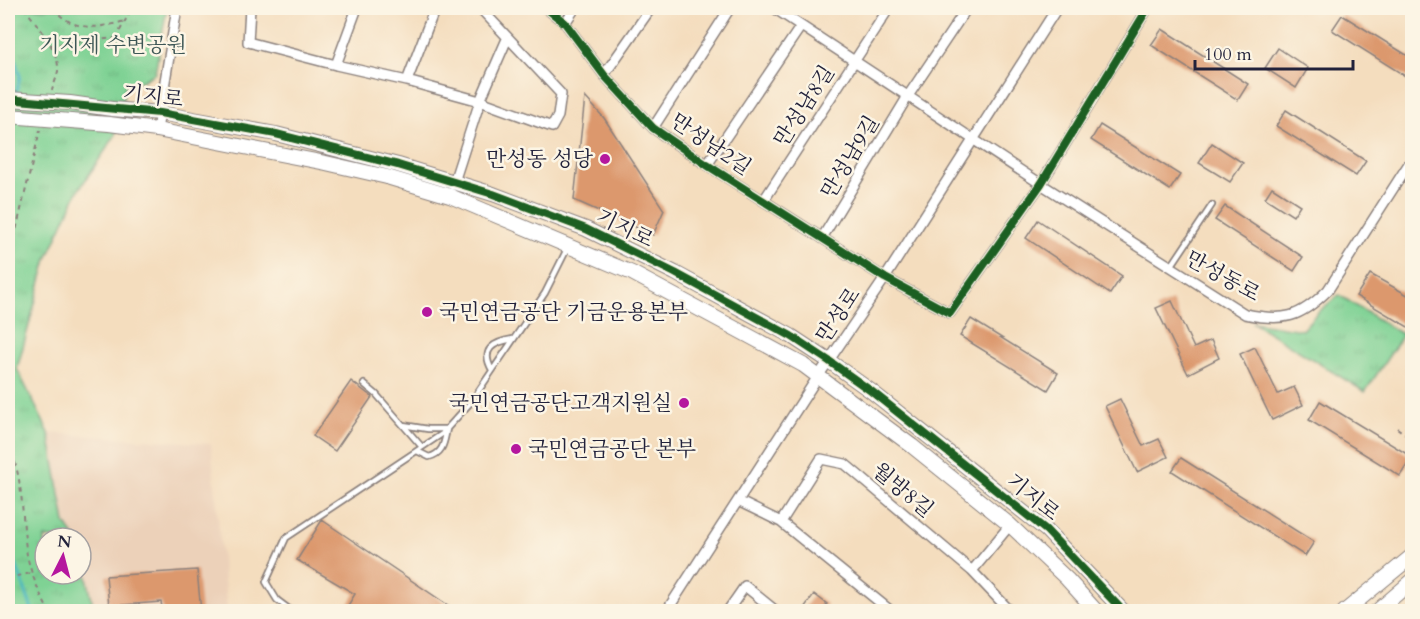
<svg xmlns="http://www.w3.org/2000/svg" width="1420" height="619" font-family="Cardo,'Noto Serif KR',serif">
<defs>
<pattern id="park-tufts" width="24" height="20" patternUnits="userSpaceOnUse" patternTransform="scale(1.5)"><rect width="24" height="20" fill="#7fd294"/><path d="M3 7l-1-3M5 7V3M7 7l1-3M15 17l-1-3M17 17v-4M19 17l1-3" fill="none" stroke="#6db480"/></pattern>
</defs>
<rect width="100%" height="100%" fill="#fcf5e5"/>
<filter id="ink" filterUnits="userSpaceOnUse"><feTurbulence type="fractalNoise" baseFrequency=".0167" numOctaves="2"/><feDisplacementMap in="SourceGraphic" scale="12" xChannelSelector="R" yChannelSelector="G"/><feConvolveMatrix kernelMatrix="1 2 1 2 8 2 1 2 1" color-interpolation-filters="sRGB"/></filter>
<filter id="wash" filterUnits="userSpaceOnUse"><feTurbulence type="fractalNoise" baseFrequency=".008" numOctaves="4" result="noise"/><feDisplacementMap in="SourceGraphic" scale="24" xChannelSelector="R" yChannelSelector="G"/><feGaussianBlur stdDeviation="1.35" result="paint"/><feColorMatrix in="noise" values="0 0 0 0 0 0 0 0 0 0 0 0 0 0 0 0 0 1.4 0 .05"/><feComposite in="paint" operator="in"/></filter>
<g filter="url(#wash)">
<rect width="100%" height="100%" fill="#f4ddbe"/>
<path fill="#ecd1b9" d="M49,433L211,444L227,611H94L81,548V538H75L65,523Z"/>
<path fill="url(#park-tufts)" stroke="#507a68" stroke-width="1.5" d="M8,8H167L155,73L142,81L126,84L115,136L78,191L47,259L17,369L49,433L65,523L75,538H45V574H81V548L94,611H8Z
M1339,295L1403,335L1365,392L1252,322L1302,330L1317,313Z"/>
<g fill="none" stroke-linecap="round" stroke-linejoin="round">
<path stroke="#47b5c2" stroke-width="3" d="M8,38L20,76L16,94
M8,542L33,612"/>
</g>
<g id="blocks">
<path fill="#dc986d" d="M1342,15L1413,59V81L1332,30Z
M1162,29L1248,84L1238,100L1151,45Z
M1278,48L1308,68L1296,88L1265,68Z
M585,97L604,118L664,210L653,235L574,200Z
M1286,110L1366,161L1356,176L1276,126Z
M1100,125L1180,175L1170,190L1091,140Z
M1212,143L1243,163L1230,182L1199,163Z
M1272,187L1300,205L1293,216L1265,198Z
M1225,206L1303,257L1294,271L1215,220Z
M1038,220L1122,276L1110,294L1026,238Z
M1370,274L1413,298V330L1356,296Z
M1172,301L1194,348L1211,340L1219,358L1188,374L1156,308Z
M971,319L1058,373L1048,390L960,336Z
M1255,347L1278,394L1294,387L1303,405L1272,420L1240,354Z
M351,381L372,397L335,451L313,436Z
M1120,399L1143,446L1159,439L1168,457L1137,472L1105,406Z
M1320,401L1412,457L1400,476L1309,420Z
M1181,458L1314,542L1305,556L1172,471Z
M322,520L458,612H344L355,594L297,560Z
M197,570L201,612H163L161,602L109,606L106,576Z
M814,594L827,604L822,612H809L804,608Z"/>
</g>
</g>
<g filter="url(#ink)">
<use href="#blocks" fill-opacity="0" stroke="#8b807c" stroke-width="1.5"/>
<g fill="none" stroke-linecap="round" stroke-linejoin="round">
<defs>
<path id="lane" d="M1170,268L1212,205
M492,370C480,349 494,342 513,339
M364,384L376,394L422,447
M403,425L428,429H447C444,442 444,453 429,457L417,451
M293,612L277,600L266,582L286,538L442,434L471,402L545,293L567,249"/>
<path id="street" d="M250,8L248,42L336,65L407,81L480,101L552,127L558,116L561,94L480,8
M546,8L565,23L604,75L653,128L707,165L885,278L950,313L1041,184L1148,8
M774,8L1041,184L1245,314C1284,322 1300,318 1328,290L1412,159
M565,23L575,8
M336,65L357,8
M604,75L651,8
M407,81L435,8
M653,128L730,8
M157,130L177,8
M707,165L801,26
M453,185L480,101L507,39
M764,200L889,8
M822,238L908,96L967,8
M738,501L781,522L892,612
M781,522L821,459L845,464L972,571L1011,612
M972,571L1010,525
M666,612L817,378L885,278L1057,8
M727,612L745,586L777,612"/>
<path id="secondary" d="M112,109L160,113L276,134L398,165L493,194L586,229L675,273L791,336L829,361L871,391L1046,530L1124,612
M109,124L157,130L326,163L387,177L450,196L632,273L803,365L912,446L1010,525L1067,579L1097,612
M1344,612L1412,556
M1376,612L1412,581"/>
</defs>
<use href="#lane" stroke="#8b807c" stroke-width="8"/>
<use href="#street" stroke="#8b807c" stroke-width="12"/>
<use href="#secondary" stroke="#8b807c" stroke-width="16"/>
<path stroke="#8b807c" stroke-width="2" stroke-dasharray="4.5 4.5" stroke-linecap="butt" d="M24,8C36,23 60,51 58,71C57,77 54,84 52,90
M53,8C73,32 97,29 125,21
M50,45L116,38
M117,57L116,38L132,8
M8,264L40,130
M1397,428L1412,439
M8,445C25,479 21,519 27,555C31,575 40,594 49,612
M8,578L31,573
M8,600L14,612"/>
<use href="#lane" stroke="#fff" stroke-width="4.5"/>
<use href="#street" stroke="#fff" stroke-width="9"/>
<use href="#secondary" stroke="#fff" stroke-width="14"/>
<defs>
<path id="secondary-bridge" d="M8,99L70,103L112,109
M8,116L109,124"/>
</defs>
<use href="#secondary-bridge" stroke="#8b807c" stroke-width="16" stroke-linecap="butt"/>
<use href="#secondary-bridge" stroke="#fff" stroke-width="14"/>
<defs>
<path id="cycleway" d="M546,8L565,23L604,75L653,128L707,165L885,278L950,313L1041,184L1148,8
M8,99L160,113L276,134L398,165L493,194L586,229L675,273L791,336L829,361L871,391L1046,530L1124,612"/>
</defs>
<use href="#cycleway" stroke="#fcf5e5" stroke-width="11"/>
<use href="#cycleway" stroke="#1b5e20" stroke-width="8"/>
</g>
</g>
<g fill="#b5179e" stroke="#fcf5e5" stroke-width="2">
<circle cx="605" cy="159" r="6"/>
<circle cx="427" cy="312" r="6"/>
<circle cx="684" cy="403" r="6"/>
<circle cx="516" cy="449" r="6"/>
</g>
<g text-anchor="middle" stroke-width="5" stroke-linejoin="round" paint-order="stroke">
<g font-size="21" fill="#3e5756" stroke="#fcf5e5">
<text x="113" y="52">기지제 수변공원</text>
</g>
<g font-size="21" fill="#22223b" stroke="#fcf5e5">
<text transform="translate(153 96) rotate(7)" y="7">기지로</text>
<text transform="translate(804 106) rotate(-57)" y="7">만성남8길</text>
<text transform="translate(711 144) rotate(34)" y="7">만성남2길</text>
<text transform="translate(850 157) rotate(-59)" y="7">만성남9길</text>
<text transform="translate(625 228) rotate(26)" y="7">기지로</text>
<text transform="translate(1223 276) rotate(29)" y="7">만성동로</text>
<text transform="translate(838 315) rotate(-56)" y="7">만성로</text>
<text transform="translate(903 490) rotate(40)" y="7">월방8길</text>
<text transform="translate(1033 497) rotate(39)" y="7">기지로</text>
</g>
<g font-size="21" fill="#22223b" stroke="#fcf5e5" text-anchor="end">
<text x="593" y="166">만성동 성당</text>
<text x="439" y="319" text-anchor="start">국민연금공단 기금운용본부</text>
<text x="672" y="410">국민연금공단고객지원실</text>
<text x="528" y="456" text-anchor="start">국민연금공단 본부</text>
</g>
</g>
<rect width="1420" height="619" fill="none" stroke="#fcf5e5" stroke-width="30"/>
<g transform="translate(63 556) rotate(6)"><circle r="28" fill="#fcf5e5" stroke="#a5a1a1" stroke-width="1.5"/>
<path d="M0-4.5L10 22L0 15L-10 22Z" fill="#b5179e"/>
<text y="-9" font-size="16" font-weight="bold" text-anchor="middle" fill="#22223b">N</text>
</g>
<path d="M1195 60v9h158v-9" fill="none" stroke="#22223b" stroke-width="3"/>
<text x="1204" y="60" font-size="18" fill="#22223b" stroke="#fcf5e5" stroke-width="4.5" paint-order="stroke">100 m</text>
</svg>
